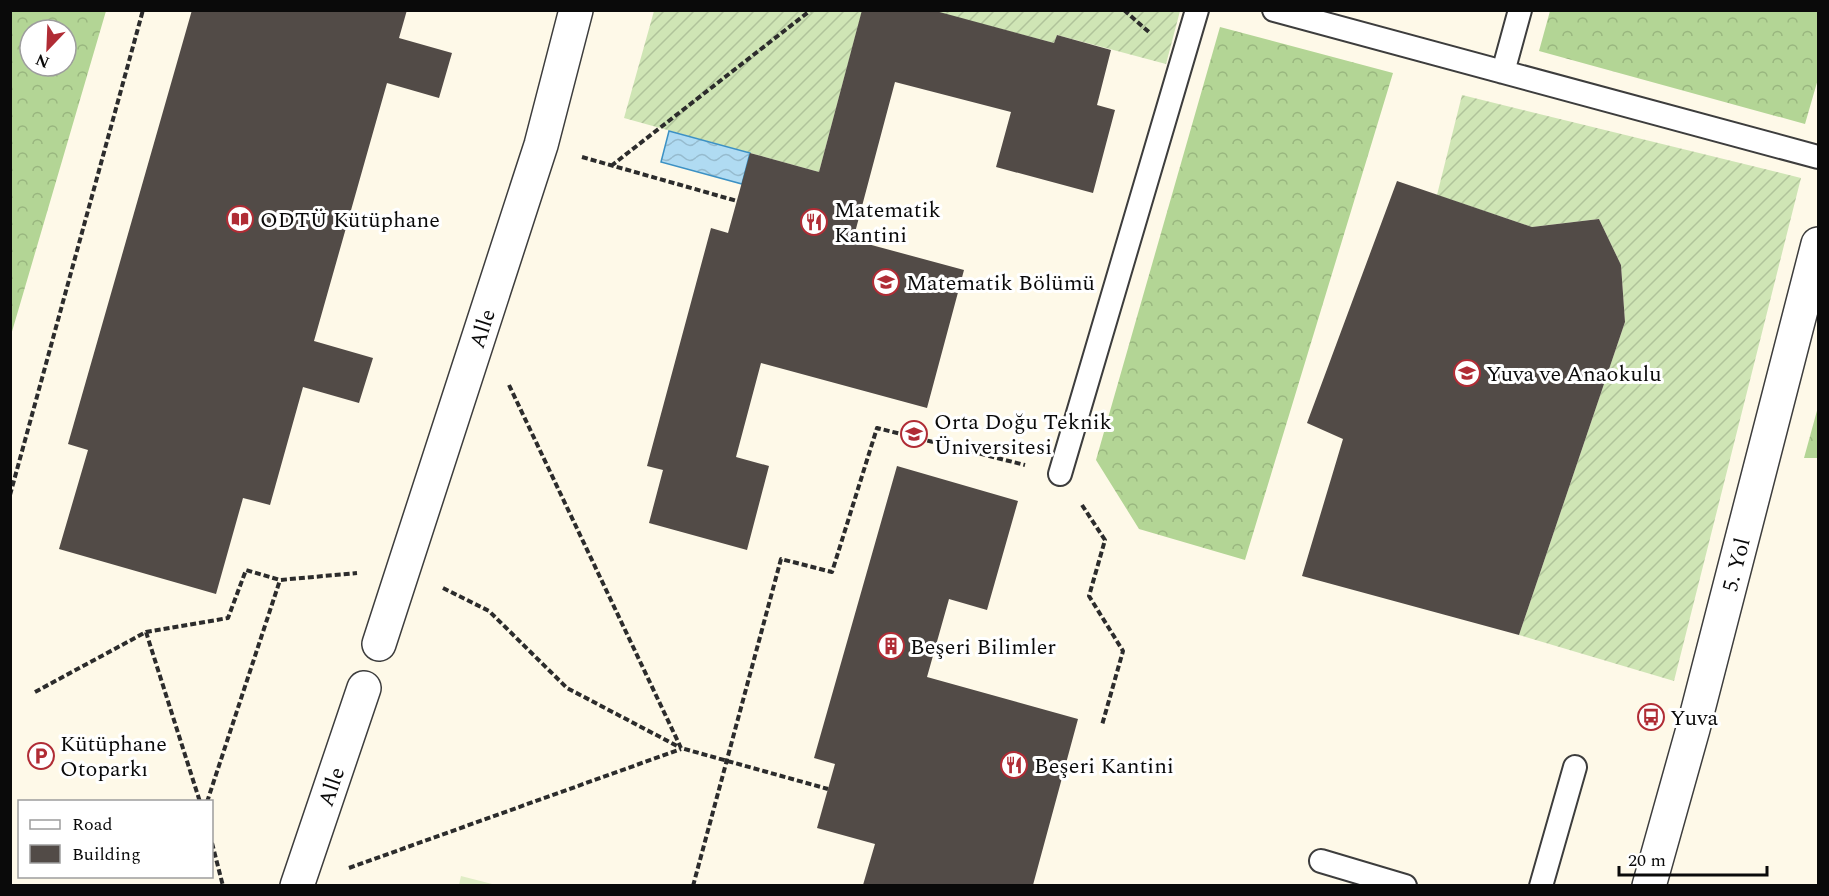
<svg xmlns="http://www.w3.org/2000/svg" width="1829" height="896" font-family="Spectral,serif">
<defs>
<pattern id="forest-crowns" width="20" height="18" patternUnits="userSpaceOnUse" patternTransform="scale(1.5)"><rect width="20" height="18" fill="#b3d595"/><path d="M2 6a3 3 0 1 1 6 0M12 15a3 3 0 1 1 6 0" fill="none" stroke="#99b67f"/></pattern>
<pattern id="garden-furrows" width="10" height="10" patternUnits="userSpaceOnUse" patternTransform="scale(1.5)"><rect width="10" height="10" fill="#cfe5b5"/><path d="M-1 1l2-2M0 10L10 0M9 11l2-2" fill="none" stroke="#b0c39a"/></pattern>
<pattern id="water-waves" width="16" height="10" patternUnits="userSpaceOnUse" patternTransform="scale(1.5)"><rect width="16" height="10" fill="#b0dbf2"/><path d="M0 5q4-4 8 0t8 0" fill="none" stroke="#96bbce"/></pattern>
</defs>
<rect width="100%" height="100%" fill="#fef9e8"/>
<path fill="url(#forest-crowns)" fill-rule="evenodd" d="M11,10L106,11L11,335L10,11ZM30,30H66V66H30Z
M1550,11H1818V79L1805,124L1539,51Z
M1220,27L1393,73L1245,560L1139,529L1096,460Z
M1818,407V458H1804Z"/>
<path fill="url(#garden-furrows)" d="M654,11H862L819,172L624,118Z
M932,11H1180L1166,64L1057,35L1054,43Z
M1462,95L1801,178L1674,681L1519,635L1625,322L1621,265L1599,219L1532,227L1437,195Z"/>
<path fill="#e0edc6" d="M461,876L496,885H459Z"/>
<path fill="url(#water-waves)" stroke="#3c91c4" stroke-width="1.5" d="M669,131L750,153L742,184L661,162Z"/>
<path fill="#524b47" d="M192,10H407L399,38L452,53L439,98L387,83L314,341L373,358L359,403L303,387L270,505L243,498L216,594L59,549L88,450L68,444Z
M862,10H932L1054,43L1057,35L1111,50L1097,105L1115,110L1093,193L996,167L1011,112L895,82L853,240L964,270L927,408L761,363L736,457L769,466L747,550L649,523L663,470L647,466L711,228L728,233L750,153L819,172Z
M1397,181L1532,227L1599,219L1621,265L1625,322L1519,635L1302,576L1343,439L1307,423Z
M897,466L1018,501L987,610L949,599L927,677L1078,719L1033,885H863L875,844L817,828L835,764L814,758Z"/>
<g fill="none" stroke-linecap="round" stroke-linejoin="round">
<defs>
<path id="lane" d="M1274,10L1818,157
M1503,72L1520,10
M1060,474L1197,10
M1321,861L1405,886
M1541,886L1575,767"/>
<g id="street">
<path id="s1" d="M379,644L541,145L576,10"/>
<path id="s2" d="M297,886L364,688"/>
<path id="s3" d="M1649,886L1693,729L1818,244"/>
</g>
</defs>
<use href="#lane" stroke="#3d3d3d" stroke-width="26"/>
<use href="#street" stroke="#3d3d3d" stroke-width="36"/>
<path stroke="#2c2c2c" stroke-width="4" stroke-dasharray="6 3" stroke-linecap="butt" d="M1124,10L1150,33
M582,157L737,201
M611,166L811,10
M509,385L681,748L828,789
M10,495L143,10
M1082,505L1105,540L1089,596L1123,651L1102,725
M443,588L489,611L567,688L681,748
M146,632L200,802
M35,692L146,632L228,618L246,570L280,580L357,573
M207,802L280,580
M212,843L223,886
M349,868L681,749
M693,886L781,559L832,572L877,428L1025,465"/>
<use href="#lane" stroke="#fff" stroke-width="22"/>
<use href="#street" stroke="#fff" stroke-width="33"/>
</g>
<defs>
<symbol id="library-ring" viewBox="-11 -11 22 22"><circle r="9.5" fill="#fff" stroke="#b02c35" stroke-width="1.5"/><path d="M-6-4Q-3-5.5-.7-3.5V5Q-3 3-6 4ZM6-4Q3-5.5 .7-3.5V5Q3 3 6 4Z" fill="#b02c35"/></symbol>
<symbol id="restaurant-ring" viewBox="-11 -11 22 22"><circle r="9.5" fill="#fff" stroke="#b02c35" stroke-width="1.5"/><path d="M-5-6h1v4h1v-4h1v4h1v-4h1v5L-1.5 .5V6h-2V.5L-5-1ZM5-6V6H3V1.5H1.5Q1.5-4 5-6Z" fill="#b02c35"/></symbol>
<symbol id="university-ring" viewBox="-11 -11 22 22"><circle r="9.5" fill="#fff" stroke="#b02c35" stroke-width="1.5"/><path d="M0-5L7-2L0 1L-7-2ZM-4 1L0 2.5L4 1V4Q0 6-4 4Z" fill="#b02c35"/></symbol>
<symbol id="school-ring" viewBox="-11 -11 22 22"><circle r="9.5" fill="#fff" stroke="#b02c35" stroke-width="1.5"/><path d="M0-5L7-2L0 1L-7-2ZM-4 1L0 2.5L4 1V4Q0 6-4 4Z" fill="#b02c35"/></symbol>
<symbol id="building-ring" viewBox="-11 -11 22 22"><circle r="9.5" fill="#fff" stroke="#b02c35" stroke-width="1.5"/><path d="M-4-6H4V6H1V3H-1V6H-4ZM-2.5-4.3h1.7v1.8h-1.7ZM.8-4.3h1.7v1.8H.8ZM-2.5-1h1.7V.8h-1.7ZM.8-1h1.7V.8H.8Z" fill="#b02c35"/></symbol>
<symbol id="bus-ring" viewBox="-11 -11 22 22"><circle r="9.5" fill="#fff" stroke="#b02c35" stroke-width="1.5"/><path d="M-5-6H5V4H4V6H2V4H-2V6H-4V4H-5ZM-3.5-4V0h7V-4ZM-3.5 1.2v1.5H-2V1.2ZM2 1.2v1.5H3.5V1.2Z" fill="#b02c35"/></symbol>
<symbol id="parking-ring" viewBox="-11 -11 22 22"><circle r="9.5" fill="#fff" stroke="#b02c35" stroke-width="1.5"/><path d="M-3.5-5.5H1a3.5 3.5 0 0 1 0 7H-1V5.5H-3.5ZM-1-3.4V-.6H.8a1.4 1.4 0 0 0 0-2.8Z" fill="#b02c35"/></symbol>
</defs>
<g fill-rule="evenodd">
<use href="#library-ring" x="225" y="204" width="30" height="30"/>
<use href="#restaurant-ring" x="799" y="207" width="30" height="30"/>
<use href="#university-ring" x="871" y="267" width="30" height="30"/>
<use href="#school-ring" x="1452" y="358" width="30" height="30"/>
<use href="#university-ring" x="899" y="419" width="30" height="30"/>
<use href="#building-ring" x="876" y="631" width="30" height="30"/>
<use href="#bus-ring" x="1636" y="702" width="30" height="30"/>
<use href="#parking-ring" x="26" y="741" width="30" height="30"/>
<use href="#restaurant-ring" x="999" y="750" width="30" height="30"/>
</g>
<g text-anchor="middle" stroke-width="6" stroke-linejoin="round" paint-order="stroke">
<g font-size="22" fill="#0a0a0a" stroke="#fff" text-anchor="start">
<text x="834" y="217">Matematik<tspan x="834" dy="25">Kantini</tspan></text>
<text x="260" y="227">ODTÜ Kütüphane</text>
<text x="906" y="290">Matematik Bölümü</text>
<text x="1486" y="381">Yuva ve Anaokulu</text>
<text x="934" y="429">Orta Doğu Teknik<tspan x="934" dy="25">Üniversitesi</tspan></text>
<text x="910" y="654">Beşeri Bilimler</text>
<text x="1670" y="725">Yuva</text>
<text x="60" y="751">Kütüphane<tspan x="60" dy="25">Otoparkı</tspan></text>
<text x="1034" y="773">Beşeri Kantini</text>
</g>
<g font-size="22" fill="#0a0a0a" stroke="#fff">
<text dy="8" stroke="none"><textPath href="#s1" startOffset="332">Alle</textPath></text>
<text dy="8" stroke="none"><textPath href="#s3" startOffset="333">5. Yol</textPath></text>
<text dy="8" stroke="none"><textPath href="#s2" startOffset="105">Alle</textPath></text>
</g>
</g>
<rect width="1829" height="896" fill="none" stroke="#0a0a0a" stroke-width="24"/>
<rect x="18" y="800" width="195" height="78" fill="#ffffff" stroke="#9d9d9d" stroke-width="1.5"/>
<rect x="30" y="820" width="30" height="9" fill="#ffffff" stroke="#9d9d9d" stroke-width="1.5"/>
<text x="72" y="830" font-size="18" fill="#0a0a0a">Road</text>
<rect x="30" y="845" width="30" height="18" fill="#524b47" stroke="#9d9d9d" stroke-width="1.5"/>
<text x="72" y="860" font-size="18" fill="#0a0a0a">Building</text>
<g transform="translate(48 48) rotate(203)"><circle r="28" fill="#ffffff" stroke="#9d9d9d" stroke-width="1.5"/>
<path d="M0-4.5L10 22L0 15L-10 22Z" fill="#b02c35"/>
<text y="-9" font-size="16" font-weight="bold" text-anchor="middle" fill="#0a0a0a">N</text>
</g>
<path d="M1619 866v9h148v-9" fill="none" stroke="#0a0a0a" stroke-width="3"/>
<text x="1628" y="866" font-size="18" fill="#0a0a0a" stroke="#ffffff" stroke-width="4.5" paint-order="stroke">20 m</text>
</svg>
